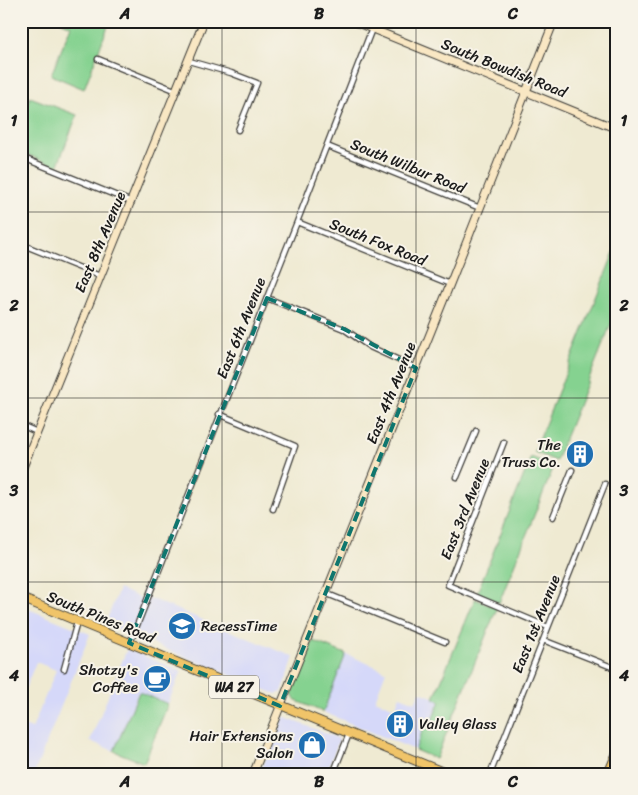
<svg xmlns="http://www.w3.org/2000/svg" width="638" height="795" font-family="Sriracha,sans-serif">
<rect width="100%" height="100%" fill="#f7f3e8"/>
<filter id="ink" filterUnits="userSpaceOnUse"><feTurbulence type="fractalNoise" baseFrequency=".02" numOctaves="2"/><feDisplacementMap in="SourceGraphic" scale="10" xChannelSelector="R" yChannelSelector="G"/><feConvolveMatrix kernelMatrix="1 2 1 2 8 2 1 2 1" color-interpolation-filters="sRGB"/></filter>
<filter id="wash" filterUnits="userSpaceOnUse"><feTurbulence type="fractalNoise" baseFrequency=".0096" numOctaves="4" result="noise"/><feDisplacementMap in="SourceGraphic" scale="20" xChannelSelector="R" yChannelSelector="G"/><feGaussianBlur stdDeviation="1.12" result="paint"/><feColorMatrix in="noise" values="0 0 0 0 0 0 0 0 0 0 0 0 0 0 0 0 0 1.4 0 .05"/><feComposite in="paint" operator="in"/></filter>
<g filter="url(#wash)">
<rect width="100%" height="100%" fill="#efead2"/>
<path fill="#d5d8f9" d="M119,589L143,599L144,596L294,657L282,692L276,694L105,624Z
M21,606L90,634L34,774H21V725L32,729L56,670L36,662L21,699Z
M127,649L181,671L168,704L138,692L114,751L90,741Z
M346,654L386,671L375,700L395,708L400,696L415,702L420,692L440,700L429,726L425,724L415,750L323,712Z
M284,717L338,738L339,740L326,774H277L262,768Z"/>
<path fill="#85d290" stroke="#507756" d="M60,21H110L84,89L51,75L71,26Z
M30,97L77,115L57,167L21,152V120Z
M617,245V309L556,461L534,452Z
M531,457L554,466L499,603L477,593Z
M475,599L497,608L436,759L415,750L425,724L430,725L440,701L434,698Z
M313,641L346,654L323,712L294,700L291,694Z
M139,692L168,704L144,763L114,751Z"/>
</g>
<g filter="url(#ink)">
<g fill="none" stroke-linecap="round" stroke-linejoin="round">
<defs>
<path id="street" d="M98,59L177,91
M189,61L231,73L257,83L238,130
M327,146L480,208
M21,157L132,202
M297,222L450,284
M21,244L100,276
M267,298L344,329L370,347L416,368
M219,414L295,446L273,509
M21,425L37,432
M504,442L448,585L548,627
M457,477L476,431
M553,517L572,470
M325,593L445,642
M543,640L617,669
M130,643L297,222L375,21
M64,669L77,622
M333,774L349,734
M490,774L605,484"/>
<path id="secondary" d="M353,21L617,129
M21,472L204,21
M253,774L450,284L554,21"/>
<path id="primary" d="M21,598L448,774
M608,774L617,753"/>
</defs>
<use href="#street" stroke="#3c3b37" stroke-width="7"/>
<use href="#secondary" stroke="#3c3b37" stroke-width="9"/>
<use href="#primary" stroke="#3c3b37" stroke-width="10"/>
<use href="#street" stroke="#fff" stroke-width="4.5"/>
<use href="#secondary" stroke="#f9e7c3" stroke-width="7"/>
<use href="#primary" stroke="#f0c469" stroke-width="8"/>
</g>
</g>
<path fill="none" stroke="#0f766e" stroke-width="4" stroke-dasharray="10 6" stroke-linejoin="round" d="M267,298L344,329L416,368L280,706L129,643Z"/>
<path fill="none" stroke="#1c1c1c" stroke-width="1" stroke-opacity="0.55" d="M222,21V774M416,21V774M21,212H617M21,398H617M21,582H617"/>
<defs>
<symbol id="building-disc" viewBox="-11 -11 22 22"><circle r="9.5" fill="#1f6fb2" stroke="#f7f3e8"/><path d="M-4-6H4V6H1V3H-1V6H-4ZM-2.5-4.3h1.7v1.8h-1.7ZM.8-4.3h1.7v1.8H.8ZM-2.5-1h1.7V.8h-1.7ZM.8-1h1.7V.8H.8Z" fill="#fff"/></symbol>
<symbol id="school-disc" viewBox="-11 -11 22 22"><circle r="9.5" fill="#1f6fb2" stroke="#f7f3e8"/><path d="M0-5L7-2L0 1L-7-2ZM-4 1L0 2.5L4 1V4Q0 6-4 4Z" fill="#fff"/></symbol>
<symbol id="cafe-disc" viewBox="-11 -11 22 22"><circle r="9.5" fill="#1f6fb2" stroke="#f7f3e8"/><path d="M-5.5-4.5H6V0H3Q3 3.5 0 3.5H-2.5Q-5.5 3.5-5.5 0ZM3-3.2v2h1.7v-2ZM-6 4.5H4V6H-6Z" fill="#fff"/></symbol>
<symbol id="shop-disc" viewBox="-11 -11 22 22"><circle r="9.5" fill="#1f6fb2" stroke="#f7f3e8"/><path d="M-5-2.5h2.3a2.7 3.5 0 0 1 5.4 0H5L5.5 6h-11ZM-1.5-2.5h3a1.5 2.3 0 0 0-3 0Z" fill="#fff"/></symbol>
</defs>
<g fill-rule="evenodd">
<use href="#building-disc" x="564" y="438" width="32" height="32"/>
<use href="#school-disc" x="166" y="610" width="32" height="32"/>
<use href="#cafe-disc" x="141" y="663" width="32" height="32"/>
<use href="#building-disc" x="384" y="708" width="32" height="32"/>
<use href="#shop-disc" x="296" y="729" width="32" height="32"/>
</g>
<g text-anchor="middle" stroke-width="4" stroke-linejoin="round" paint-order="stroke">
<rect fill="#f7f3e8" stroke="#5e5c59" stroke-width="1" x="209" y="675.5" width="50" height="23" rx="4"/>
<g font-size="14" font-weight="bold" fill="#1c1c1c">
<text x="234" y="692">WA 27</text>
</g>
<g font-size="15" fill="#1c1c1c" stroke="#f7f3e8">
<text transform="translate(504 68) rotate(22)" y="5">South Bowdish Road</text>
<text transform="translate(408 166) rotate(22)" y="5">South Wilbur Road</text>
<text transform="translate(100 242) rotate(-67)" y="5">East 8th Avenue</text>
<text transform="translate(378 242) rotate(22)" y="5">South Fox Road</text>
<text transform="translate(241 328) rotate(-68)" y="5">East 6th Avenue</text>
<text transform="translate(391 393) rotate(-68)" y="5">East 4th Avenue</text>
<text transform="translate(465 509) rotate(-68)" y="5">East 3rd Avenue</text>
<text transform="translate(101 617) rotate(22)" y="5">South Pines Road</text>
<text transform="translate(536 624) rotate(-68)" y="5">East 1st Avenue</text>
</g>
<g font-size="15" fill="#1c1c1c" stroke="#f7f3e8" text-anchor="end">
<text x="561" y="450">The<tspan x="561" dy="17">Truss Co.</tspan></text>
<text x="201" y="631" text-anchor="start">RecessTime</text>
<text x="138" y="675">Shotzy's<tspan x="138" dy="17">Coffee</tspan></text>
<text x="419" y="729" text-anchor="start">Valley Glass</text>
<text x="293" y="741">Hair Extensions<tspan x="293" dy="17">Salon</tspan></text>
</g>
</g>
<rect width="638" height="795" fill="none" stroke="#f7f3e8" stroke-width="55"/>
<rect x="28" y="28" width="582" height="740" fill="none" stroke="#1c1c1c" stroke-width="2"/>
<g font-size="16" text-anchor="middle" font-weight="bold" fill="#1c1c1c">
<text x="125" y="19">A</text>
<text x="319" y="19">B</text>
<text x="513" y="19">C</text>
<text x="14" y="126">1</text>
<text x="624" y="126">1</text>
<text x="14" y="311">2</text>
<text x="624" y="311">2</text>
<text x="14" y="496">3</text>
<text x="624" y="496">3</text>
<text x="14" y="681">4</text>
<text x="624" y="681">4</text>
<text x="125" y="787">A</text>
<text x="319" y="787">B</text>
<text x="513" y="787">C</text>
</g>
</svg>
